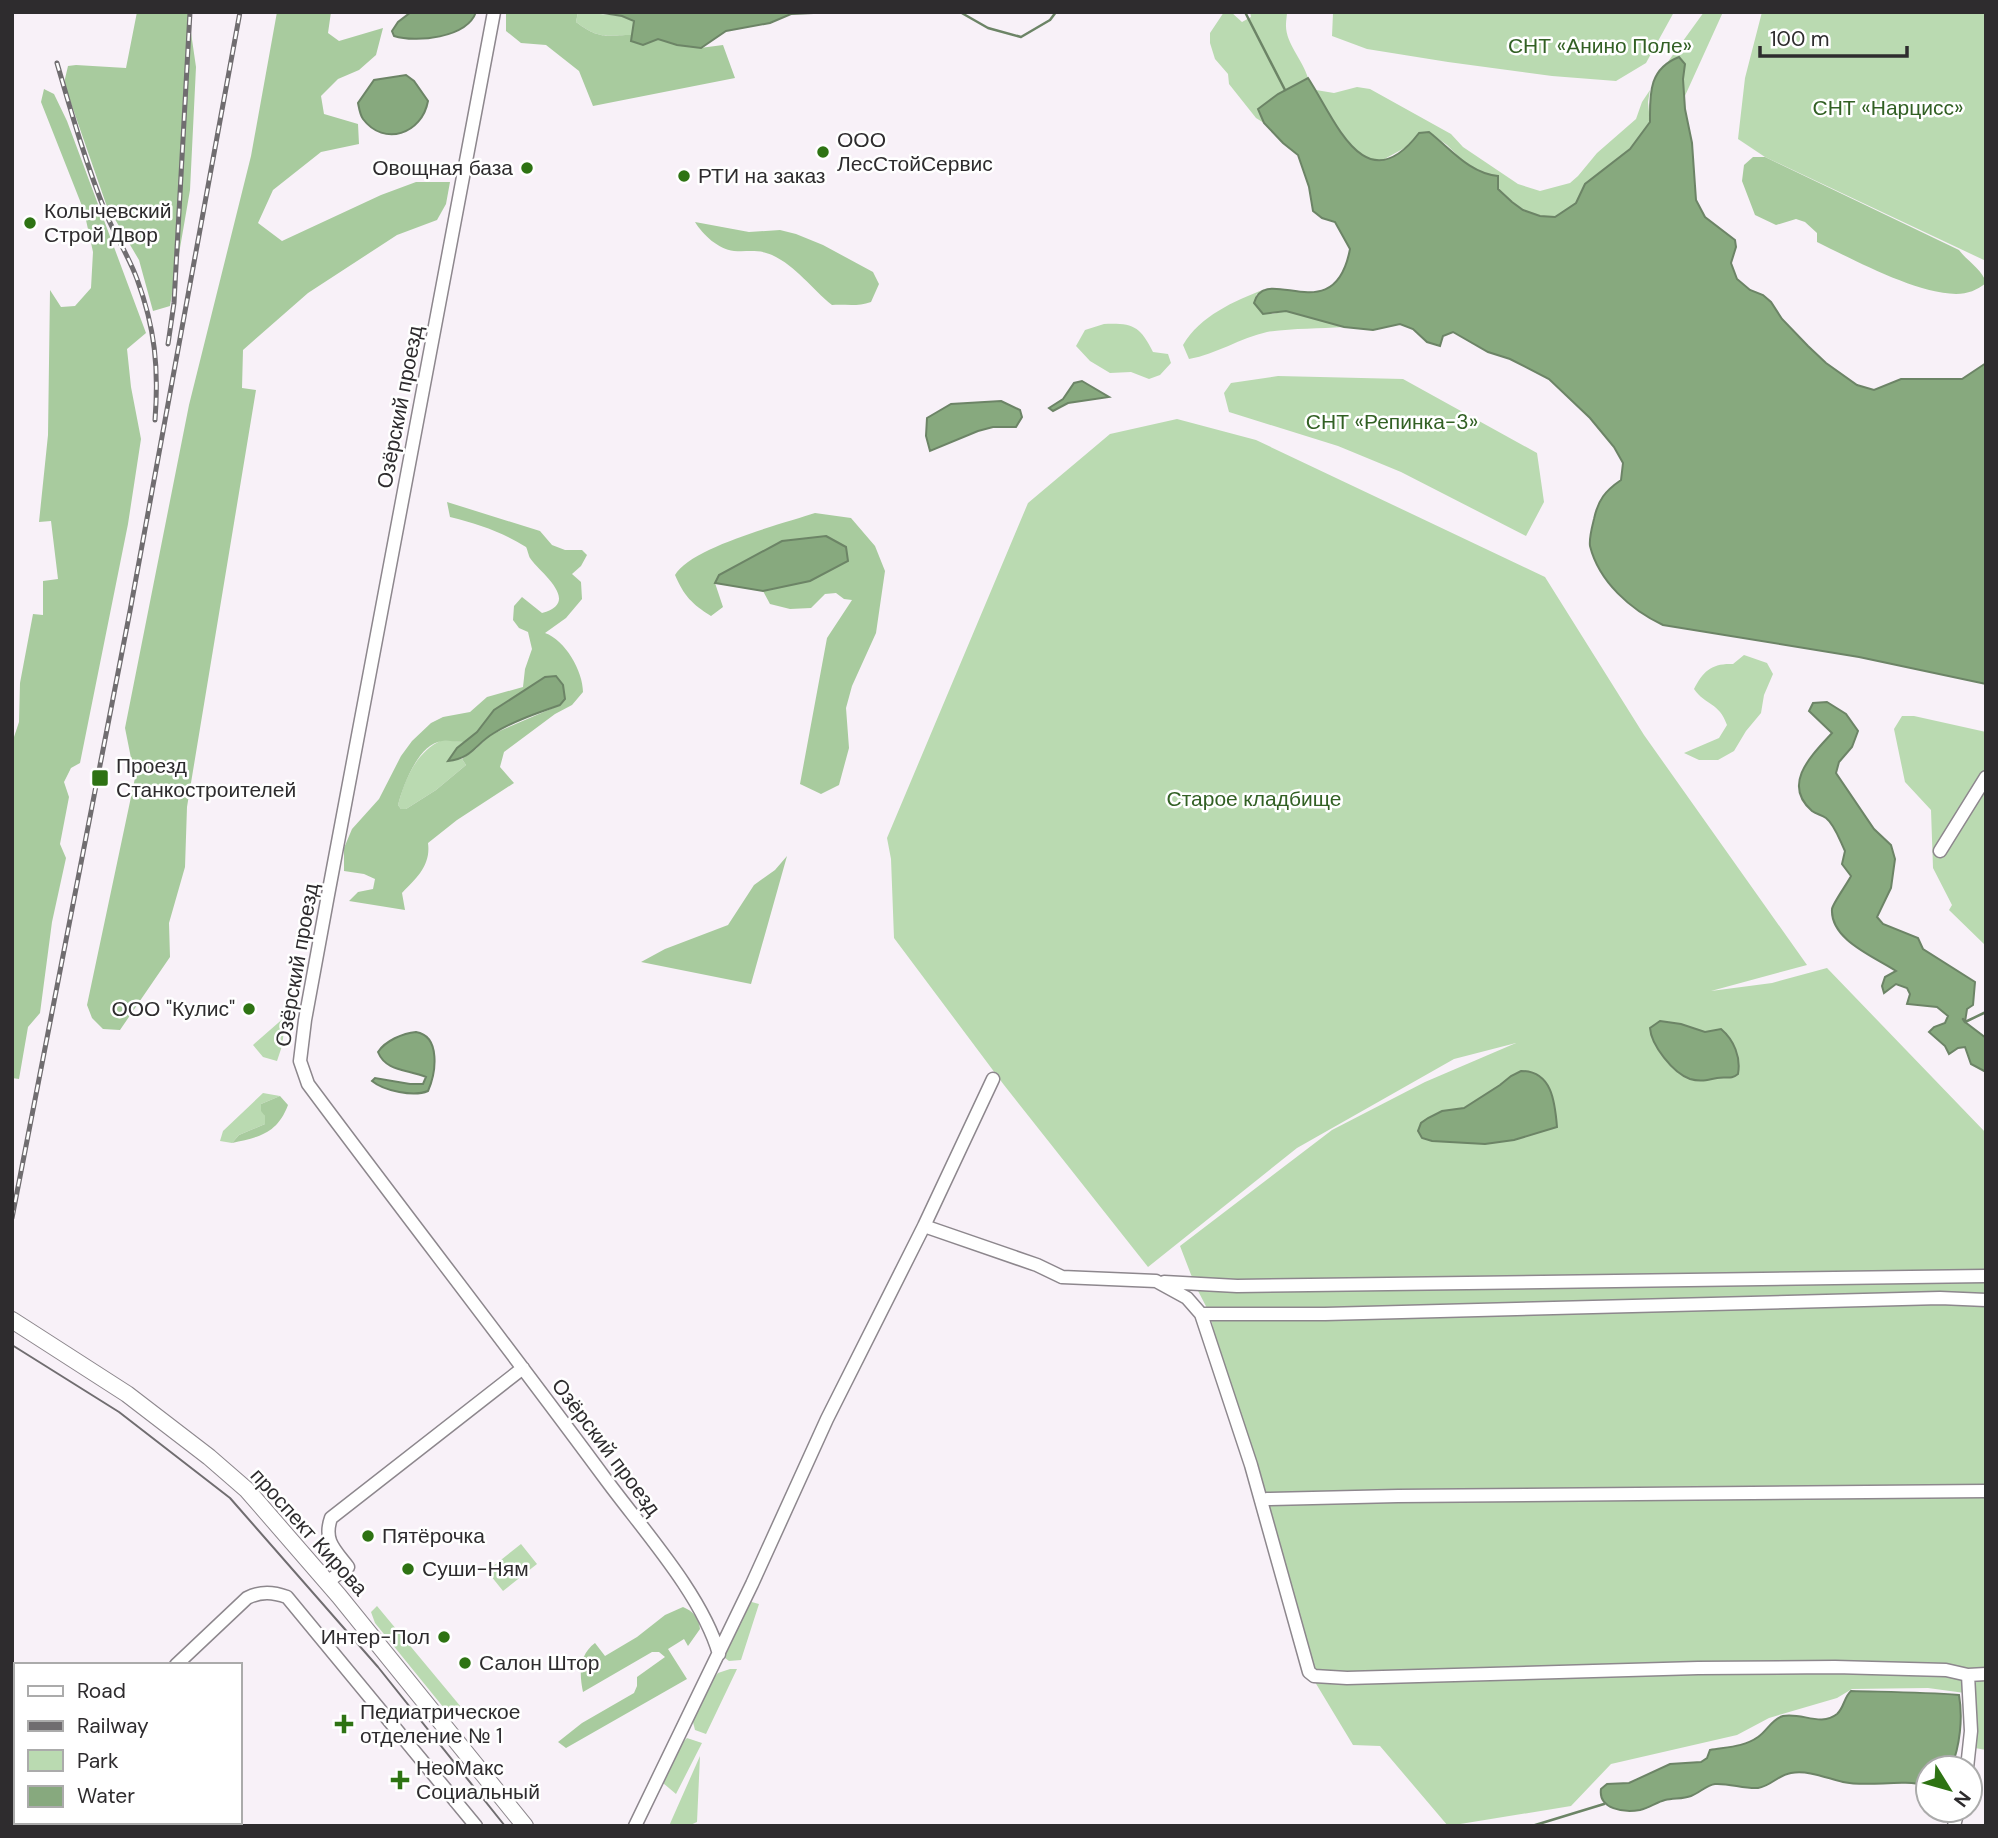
<svg xmlns="http://www.w3.org/2000/svg" width="1998" height="1838" font-family="'DM Sans',sans-serif">
<rect width="100%" height="100%" fill="#f8f1f8"/>
<path fill="#badab1" d="M578,12L622,16L634,21L632,35C605,35 600,40 576,22Z
M1224,12H1231L1242,22L1251,17L1250,12H1287C1287,16 1286,20 1286,24C1285,43 1303,60 1308,78L1278,94L1259,109L1264,123L1256,118L1229,84L1228,74L1215,59L1210,43V33Z
M1331,12H1674L1646,63L1616,81L1552,76L1448,62L1367,49L1332,36L1333,13Z
M1704,12H1723L1684,98L1683,79L1685,64L1671,60L1667,63Z
M1762,12H1986V261L1765,157L1738,139L1745,78Z
M1357,87L1370,89L1451,134L1463,147L1518,184L1540,191L1570,183L1578,176L1597,153L1636,119L1642,102L1650,90L1648,102L1650,122L1630,149L1582,189L1576,203L1555,217L1541,216L1523,210L1502,194L1485,175L1466,164L1447,145L1429,132L1419,133L1410,145L1379,162C1347,155 1327,117 1316,90L1334,93Z
M1265,289L1256,295L1272,314L1286,311L1344,327C1319,329 1292,328 1267,332C1240,338 1217,354 1189,359L1183,345C1200,316 1234,301 1265,289Z
M1104,324C1133,323 1140,326 1153,352L1168,354L1171,363L1160,375L1149,379L1131,372L1110,373L1090,361L1076,346L1085,330Z
M1278,376L1403,379L1537,453L1544,502L1526,536L1401,472L1338,446L1229,412L1224,393L1231,383Z
M1177,419L1256,440L1545,577L1644,735L1807,965L1711,991L1772,983L1827,968L1986,1133V1750L1975,1748L1972,1694L1928,1688L1852,1689L1837,1698L1769,1718L1737,1735L1611,1764L1571,1806L1448,1826L1380,1746L1353,1745L1315,1682L1311,1661L1218,1350L1210,1314L1195,1285L1180,1246L1332,1130L1425,1082L1516,1043L1454,1059L1297,1148L1148,1267L1004,1085L894,938L891,859L887,838L1028,503L1110,434Z
M1744,655L1767,663L1773,674L1764,695L1761,713L1746,731L1734,751L1718,760H1699L1684,753L1719,738L1727,725C1719,702 1706,706 1694,689C1703,671 1712,663 1733,664Z
M1902,716H1914L1986,732V946L1949,910L1952,905L1933,868L1931,810L1905,782L1894,729Z
M442,740L464,742L457,748L449,760L462,759L466,765L436,790L406,809H401L398,805C405,779 416,752 442,740Z
M286,1016L282,1046L277,1061L263,1057L253,1045Z
M263,1093L280,1096L261,1104L265,1116V1124L239,1135L232,1143L220,1141L223,1131Z
M521,1544L537,1564L503,1591L487,1571Z
M748,1601L759,1604L741,1660L729,1661L725,1658V1652Z
M377,1606L461,1707C459,1714 454,1713 448,1713L375,1623L371,1612Z
M730,1669H737L706,1734L695,1730L693,1722L712,1680L718,1673Z
M687,1738L702,1743L676,1794L663,1783L683,1742Z
M700,1756L697,1822L688,1826H669Z"/>
<path fill="#a8cb9e" fill-rule="evenodd" d="M137,12H188L196,67L190,190L170,306L153,311L139,260L106,204L64,83L68,66L76,65L126,68Z
M277,12H331L328,33L339,41L383,28L376,55L359,70L338,79L321,96L324,114L358,124L359,144L321,152L273,190L258,223L282,241L381,195L416,182H450L446,204L437,220L397,235L308,293L243,350L242,388L256,390L187,807L185,867L169,923L170,957L120,1030L103,1029L92,1018L87,1005L135,778L125,728L189,405L251,156Z
M506,12H578L576,22C600,40 605,35 632,35L631,41L658,39L677,45L700,48L723,45L735,78L593,106L579,71L546,45L521,43L506,31Z
M44,89L54,94L67,121L146,333L127,349L131,387L141,439L128,524L80,763L71,768L64,782L69,797L60,844L66,858L52,922L40,1013L28,1027L19,1079L12,1078V743L19,722L20,683L33,614L43,615V581L58,579L51,521L39,522L48,435L50,290L61,307L75,306L91,288L93,252L84,211L41,102Z
M1753,157H1765L1959,250C1967,261 1983,270 1986,283C1977,290 1968,294 1956,294C1915,293 1854,260 1817,242V233L1805,222L1796,219L1776,225L1755,215L1742,181L1744,165Z
M695,222L749,232L780,230L796,234L823,245L873,272L879,284L871,302C857,307 846,304 832,305C812,289 796,266 772,255C759,249 748,252 734,251C718,249 703,235 695,222Z
M447,502L540,531L552,545L565,550H582L587,555L581,566L572,574L581,582L582,599L566,618L545,633C565,640 583,671 583,692L572,705L555,714L504,752L500,767L514,783L457,820L428,843C431,865 417,878 402,893L405,910L349,901L358,892L373,889L375,879L364,874L344,871V848L352,829L379,799L401,756L412,741L431,723L443,717L470,712L487,697L523,687L525,669L532,649L528,632L519,628L513,620L514,606L522,597L542,613C583,602 538,571 530,558C529,557 527,548 526,547C502,532 478,524 450,517ZM556,676L563,685L564,699L560,705L490,735L476,749L462,759L466,765L436,790L406,809H401L398,805C403,786 418,744 442,741C448,740 457,742 464,742L477,732L494,710L545,677Z
M815,513L851,518L875,546L885,571L876,633L852,686L846,708L849,748L839,785L821,794L800,784L827,638L852,600L844,599L836,593L825,594L811,608L790,609L770,604L763,591L810,581L848,561L826,536L782,541L719,575L715,583L723,607L711,616C692,604 684,596 675,575C691,547 782,524 815,513Z
M787,856L751,984L641,962L665,949L728,925L754,885L775,870Z
M280,1096L288,1105C277,1134 259,1137 232,1143L239,1135L265,1124V1116L261,1111V1104Z
M683,1607C693,1611 699,1618 700,1629L688,1646L684,1639L668,1649L687,1679L566,1748L558,1742L582,1723L634,1693L637,1686V1677L665,1657L659,1652H652L583,1692C579,1673 579,1655 595,1643L605,1656L637,1637L665,1615Z"/>
<path fill="#87a97e" stroke="#6c8466" stroke-width="2" d="M411,12H476C467,38 416,43 394,36L392,31L398,22Z
M597,12H836L791,14L770,23L726,31L701,48L677,45L658,39L643,45L631,41L634,21L622,16Z
M1679,57L1685,64L1683,79L1685,109L1692,143L1696,200L1705,217L1735,240L1736,247L1731,263L1737,279L1750,290L1763,295L1771,302L1782,319L1808,346L1826,363L1857,385L1874,390L1901,379H1962L1986,363V684L1859,657L1663,625C1631,610 1599,582 1590,546C1589,538 1592,527 1594,519C1598,500 1605,491 1621,480L1623,463L1614,447L1590,418L1549,379L1510,359L1488,352L1453,332L1443,336L1440,346L1427,342L1413,329L1400,324L1373,330L1344,327L1286,311L1263,314L1254,303C1265,261 1334,333 1350,249L1335,222L1322,218L1313,211L1309,187L1298,155L1283,143L1264,123L1258,109L1278,94L1308,78C1335,119 1365,204 1419,133L1429,132C1451,149 1469,173 1498,176V189L1512,202L1523,210L1540,216L1555,217L1576,203L1585,184L1630,149L1650,122C1650,95 1648,69 1679,57Z
M406,75L414,81L428,101C422,134 384,147 363,119C360,115 359,108 358,103L374,80Z
M1082,381L1109,397L1068,403L1053,411L1049,408L1063,399L1074,383Z
M1001,401L1020,410L1022,417L1016,427H993L978,431L930,451L926,436L927,418L951,404Z
M826,536L846,547L848,561L810,581L763,591L715,583L719,575L782,541Z
M556,676L563,685L565,699L560,705C537,713 514,721 494,733C475,744 473,758 448,761L457,748L477,732L494,710L545,677Z
M1827,702L1846,714L1858,731L1852,747L1839,762L1836,773L1874,829L1891,845L1895,859L1891,888L1877,917L1883,924L1918,938L1923,949L1975,982L1973,1005L1967,1009L1965,1022L1986,1038V1072L1971,1064L1965,1047L1958,1048L1949,1054L1945,1046L1929,1032L1934,1027L1945,1023L1948,1016L1937,1007L1907,1004L1910,994L1907,988L1896,984L1884,993L1882,986L1885,977L1896,971C1875,957 1830,940 1832,909C1833,903 1847,884 1851,876L1842,864L1845,851C1840,841 1835,825 1826,818C1822,815 1816,814 1812,811C1781,784 1812,755 1832,733L1809,711L1813,703Z
M1660,1021L1681,1024L1705,1032L1721,1029C1734,1040 1741,1057 1738,1074C1731,1080 1726,1076 1717,1078C1708,1080 1700,1082 1690,1079C1673,1073 1651,1045 1650,1028Z
M416,1032C441,1036 436,1073 428,1091C414,1097 384,1091 372,1081L375,1078L410,1084H423L426,1077C408,1069 386,1072 378,1052C385,1041 403,1033 416,1032Z
M1521,1071C1552,1071 1555,1102 1557,1127L1514,1140L1485,1144L1432,1141L1422,1138L1418,1131L1421,1123L1428,1118L1442,1111L1464,1108L1500,1085L1511,1076Z
M1851,1691C1887,1692 1923,1692 1959,1695C1963,1718 1960,1746 1951,1768H1928V1786C1900,1778 1871,1788 1843,1782C1826,1778 1809,1770 1791,1773C1778,1775 1771,1786 1758,1788C1744,1789 1729,1783 1715,1784C1707,1785 1699,1793 1691,1796C1683,1799 1674,1798 1665,1800C1657,1802 1649,1808 1640,1810C1624,1813 1598,1809 1601,1789L1607,1784L1629,1783L1670,1764L1701,1762L1707,1758L1710,1750C1727,1747 1744,1747 1758,1737C1767,1731 1772,1719 1783,1716C1801,1712 1821,1727 1837,1714C1844,1708 1844,1697 1851,1691Z"/>
<g fill="none" stroke-linecap="round" stroke-linejoin="round">
<path stroke="#6c8466" stroke-width="2.5" d="M960,12L988,28L1021,37L1050,20L1056,12
M1245,12L1285,90
M1963,1019L1965,1022L1986,1012
M1532,1826L1604,1804"/>
<defs>
<path id="minor" d="M494,12L328,895L305,1020L300,1061L308,1084C407,1217 509,1348 607,1481C644,1531 702,1595 719,1654
M1940,851L1986,777
M924,1226L1037,1265L1062,1277L1156,1281L1187,1298L1201,1314L1251,1465L1309,1672L1314,1676L1347,1678L1698,1668L1835,1667L1946,1670L1968,1675L1986,1674
M1164,1282L1237,1286L1986,1276
M1201,1314H1325L1940,1298L1986,1300
M1267,1499L1398,1496L1986,1491
M327,1582L348,1567C335,1550 323,1541 331,1518L523,1368
M176,1665L247,1598C261,1591 273,1592 287,1597L476,1826
M1967,1768L1971,1731L1968,1675
M12,1790L16,1787
M71,1822L73,1826
M189,1822L192,1826
M635,1826L752,1584L827,1419L924,1226L993,1079
M1954,1826L1958,1810"/>
<path id="secondary" d="M12,1320L127,1394L209,1457L247,1490L339,1596L525,1826"/>
</defs>
<use href="#minor" stroke="#8d878d" stroke-width="15"/>
<use href="#secondary" stroke="#8d878d" stroke-width="18"/>
<use href="#minor" stroke="#fff" stroke-width="12"/>
<use href="#secondary" stroke="#fff" stroke-width="16"/>
<path stroke="#706d70" stroke-width="2" d="M12,1345L119,1412L230,1498L378,1667L505,1826"/>
<defs>
<path id="rail" d="M57,63C72,115 87,167 107,216C116,237 129,257 137,279C155,328 159,368 155,420
M168,344L174,303L190,12
M12,1218L130,611L240,12"/>
</defs>
<use href="#rail" stroke="#706d70" stroke-width="5"/>
<use href="#rail" stroke="#fff" stroke-width="2.5" stroke-dasharray="8" stroke-linecap="butt"/>
</g>
<g fill="#2e7313" stroke="#fff" stroke-width="2.5">
<circle cx="823" cy="152" r="7"/>
<circle cx="527" cy="168" r="7"/>
<circle cx="684" cy="176" r="7"/>
<circle cx="30" cy="223" r="7"/>
<rect x="91" y="769" width="18" height="18" rx="3.5"/>
<circle cx="249" cy="1009" r="7"/>
<circle cx="368" cy="1536" r="7"/>
<circle cx="408" cy="1569" r="7"/>
<circle cx="444" cy="1637" r="7"/>
<circle cx="465" cy="1663" r="7"/>
<path d="M340.5 1713.5h7v7h7v7h-7v7h-7v-7h-7v-7h7z"/>
<path d="M396.5 1769.5h7v7h7v7h-7v7h-7v-7h-7v-7h7z"/>
</g>
<g text-anchor="middle" stroke-width="5" stroke-linejoin="round" paint-order="stroke">
<g font-size="21" fill="#326024" stroke="#fff">
<text x="1600" y="53">СНТ «Анино Поле»</text>
<text x="1888" y="115">СНТ «Нарцисс»</text>
<text x="1392" y="429">СНТ «Репинка-3»</text>
<text x="1254" y="806">Старое кладбище</text>
</g>
<g font-size="21" fill="#2e2c2e" stroke="#fff" text-anchor="start">
<text x="837" y="147">ООО<tspan x="837" dy="24">ЛесСтойСервис</tspan></text>
<text x="513" y="175" text-anchor="end">Овощная база</text>
<text x="698" y="183">РТИ на заказ</text>
<text x="44" y="218">Колычевский<tspan x="44" dy="24">Строй Двор</tspan></text>
<text x="116" y="773">Проезд<tspan x="116" dy="24">Станкостроителей</tspan></text>
<text x="235" y="1016" text-anchor="end">ООО "Кулис"</text>
<text x="382" y="1543">Пятёрочка</text>
<text x="422" y="1576">Суши-Ням</text>
<text x="430" y="1644" text-anchor="end">Интер-Пол</text>
<text x="479" y="1670">Салон Штор</text>
<text x="360" y="1719">Педиатрическое<tspan x="360" dy="24">отделение № 1</tspan></text>
<text x="416" y="1775">НеоМакс<tspan x="416" dy="24">Социальный</tspan></text>
</g>
<g font-size="21" fill="#2e2c2e" stroke="#fff">
<text transform="translate(400 407) rotate(-79)" y="7">Озёрский проезд</text>
<text transform="translate(297 965) rotate(-80)" y="7">Озёрский проезд</text>
<text transform="translate(606 1447) rotate(53)" y="7">Озёрский проезд</text>
<text transform="translate(309 1532) rotate(48)" y="7">проспект Кирова</text>
</g>
</g>
<rect width="1998" height="1838" fill="none" stroke="#2e2c2e" stroke-width="28"/>
<rect x="14" y="1663" width="228" height="161" fill="#ffffff" stroke="#ababab" stroke-width="2"/>
<rect x="28" y="1686" width="35" height="10" fill="#ffffff" stroke="#ababab" stroke-width="2"/>
<text x="77" y="1698" font-size="21" fill="#2e2c2e">Road</text>
<rect x="28" y="1721" width="35" height="10" fill="#706d70" stroke="#ababab" stroke-width="2"/>
<text x="77" y="1733" font-size="21" fill="#2e2c2e">Railway</text>
<rect x="28" y="1750" width="35" height="21" fill="#badab1" stroke="#ababab" stroke-width="2"/>
<text x="77" y="1768" font-size="21" fill="#2e2c2e">Park</text>
<rect x="28" y="1786" width="35" height="21" fill="#87a97e" stroke="#ababab" stroke-width="2"/>
<text x="77" y="1803" font-size="21" fill="#2e2c2e">Water</text>
<g transform="translate(1949 1789) rotate(127)"><circle r="33" fill="#ffffff" stroke="#ababab" stroke-width="2"/>
<path d="M0-5L12 26L0 18L-12 26Z" fill="#2e7313"/>
<text y="-10" font-size="19" font-weight="bold" text-anchor="middle" fill="#2e2c2e">N</text>
</g>
<path d="M1760 46v10h147v-10" fill="none" stroke="#2e2c2e" stroke-width="3.5"/>
<text x="1770" y="46" font-size="21" fill="#2e2c2e" stroke="#ffffff" stroke-width="5" paint-order="stroke">100 m</text>
</svg>
